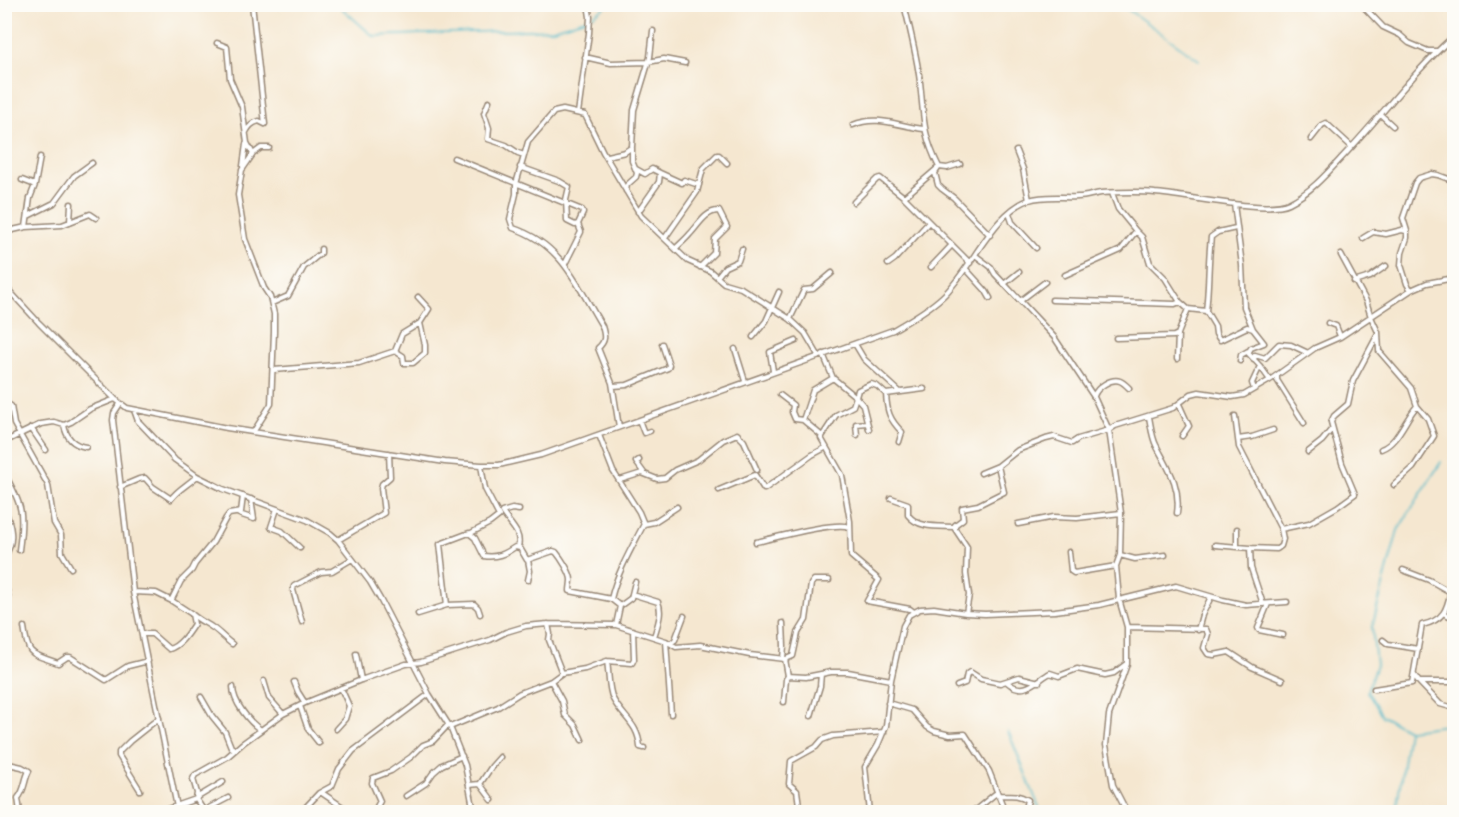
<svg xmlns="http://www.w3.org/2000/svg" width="1459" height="817" font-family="'Indie Flower',sans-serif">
<rect width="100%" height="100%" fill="#fdfcf7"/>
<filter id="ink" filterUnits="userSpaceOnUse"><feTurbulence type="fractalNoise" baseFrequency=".0167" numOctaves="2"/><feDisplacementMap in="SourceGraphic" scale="12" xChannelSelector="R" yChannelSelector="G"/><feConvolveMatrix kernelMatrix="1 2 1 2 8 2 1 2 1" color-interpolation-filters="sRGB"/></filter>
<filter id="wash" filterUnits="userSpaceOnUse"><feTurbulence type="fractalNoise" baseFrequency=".008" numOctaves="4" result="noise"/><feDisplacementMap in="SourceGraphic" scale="24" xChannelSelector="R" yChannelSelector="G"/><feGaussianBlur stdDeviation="1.35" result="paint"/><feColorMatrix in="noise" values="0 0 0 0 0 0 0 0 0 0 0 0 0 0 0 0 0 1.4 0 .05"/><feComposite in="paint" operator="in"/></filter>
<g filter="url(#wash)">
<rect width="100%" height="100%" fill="#f5e7d0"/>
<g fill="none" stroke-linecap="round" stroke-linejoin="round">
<path stroke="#4eb9cb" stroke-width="1.5" d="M337,4L373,36L553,29L588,18
M1120,4L1199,60
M592,16L609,4
M1409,730L1454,724
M1008,731L1041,812
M1396,812L1408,730L1382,716L1367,691L1376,665L1372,627L1398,530L1441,462"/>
</g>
</g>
<g filter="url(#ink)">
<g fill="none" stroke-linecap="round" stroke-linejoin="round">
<defs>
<path id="street" d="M904,4C910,30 917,56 920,82C924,118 922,133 939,167L935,173L938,185L942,189L954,198L990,235
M1361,4L1383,27L1400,35L1409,43L1428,51H1438
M217,43L227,47L230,79L242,107L247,143L253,154L242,170L238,195L245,239L264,288L270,297L274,314V332L271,404L254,431
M585,57L611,63L648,62L664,59L685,63
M489,101L484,113L489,128L488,139L506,145L518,153L524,155
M578,113L589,33L590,17L588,4
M1381,115L1393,126
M853,125C878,114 900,127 924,129
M246,132C249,126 252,123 259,121L265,124L252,4
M1311,139L1322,125L1326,123L1352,147
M1016,151L1023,169L1029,200
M253,154L261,148H269
M607,156L625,152L632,147L634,110L650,57L653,31
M454,158L582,210L583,213L578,224L581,232L565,264
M960,164L947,168L939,167L904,197L970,263
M243,166L246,144
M520,167L559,181L569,187L566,200L567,221L575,225L578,224
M636,169L645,174L652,169L660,173L659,182L638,212
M660,173L682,183L684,180L699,185
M35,185L40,157
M626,191L627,185L636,177L637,173L632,161V148
M854,202L877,179L880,178L904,197
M1234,204L1242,265L1244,307L1253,329L1264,343L1251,348L1248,353L1260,366L1270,380L1315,348L1340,337L1411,290L1427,283L1454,278
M1009,213L1012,222L1036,248
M28,216L54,203L74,176L92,163
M70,222L71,204
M26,227L62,225L90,214L96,218
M1236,228L1218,232L1211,237C1208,262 1209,286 1206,311L1215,326L1216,334L1220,340L1247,327L1253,329
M4,232L26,227L30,198L35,185L22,180
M665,238L697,192L703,169L717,155H719L727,163
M1363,238L1373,232L1386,234L1402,230L1406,231
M676,248C681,243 686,239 690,234C699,225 705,211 719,211L727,227L715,239L714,253L700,267
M1341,255L1366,301L1371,317L1378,332L1379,351L1411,388L1417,406L1428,419L1434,436L1413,468L1394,485
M888,264L895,259L929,222
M931,267L951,246
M966,269L986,291L990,298
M1065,275L1121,250L1136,231L1118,209L1112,193
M717,277L725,267L738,261L742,249
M1354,282L1370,277L1386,266
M1004,284L1019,272
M4,285L39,323L115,399L127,408L227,428L445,462L481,465H499L541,455L893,330C910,320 928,310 942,297C970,272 993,212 1029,200C1045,195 1062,198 1078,197C1086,197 1093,194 1101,193C1119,192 1137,191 1155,193C1185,195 1266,214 1289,203C1313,191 1329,171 1347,152C1382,115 1416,69 1454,36
M1411,290L1407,284L1401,265L1402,253L1407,238V231L1403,218L1415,183L1419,178L1432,174L1438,175L1454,181
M1052,300L1175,304L1180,302L1165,278L1150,263L1142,237L1136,231
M1020,301L1045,282
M272,303L288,296L304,267L321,253V249
M1188,309L1206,311
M790,319L804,290L813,289L832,273
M1328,323L1336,326L1340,336
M753,337L766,321L779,292
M1116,338L1174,336L1178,334L1188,309L1180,302
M855,344L864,359L900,392
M735,349L745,381
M395,351L402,334L420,323
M823,354L833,378L856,397L853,406L836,415L821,438L842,475L850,521L851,556L879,580L867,601L910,609L914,612
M1177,359L1178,334
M1254,360L1255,355L1265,358L1279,344L1291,345L1308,353
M1240,361L1241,355L1248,351
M274,370L359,363L395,351L403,356L404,363H413L425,353V345L420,323L429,309L418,297
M773,371L770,352L796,341
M1277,376V380L1304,423
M613,386L627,385L668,368L669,365L662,344
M1254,389L1252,383L1260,366
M886,394C887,411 889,419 902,432L899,442
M780,395L793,405L792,412L795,419L803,420L822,436
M1094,396C1097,387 1111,378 1120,381C1123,382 1127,386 1129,388
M4,402L11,406L14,424L48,485L54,523L61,535L62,553L71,568
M120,404L114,413L113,420L133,592L178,812
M1179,404L1189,426L1182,436
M134,410L138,421L175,460L197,476L223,489L307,520L330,533L338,540L370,582L380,599L429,694L450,727L465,765L474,812
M1235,416L1239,447L1281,529L1283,539L1281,546L1277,549L1250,548L1251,568L1263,604
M1149,417C1151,427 1152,437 1156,445C1168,468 1181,486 1177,513
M639,420L644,433L650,431
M803,420L813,390L833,378
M64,425C66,437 73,445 86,447
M619,427L612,383L598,348C606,341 605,336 602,326C577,285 562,244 513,228L510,219L516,194V184L528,142L554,112L563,110L585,115L603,152L641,216L688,261L710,271L724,283L741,288L790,319L805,333L818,355
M31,428L46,450
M869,429L863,405L856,397L858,390L871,384L877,386L886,394L924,389
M599,435L613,471L639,512L644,524C631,549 617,573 611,599L620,606L616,625
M857,435L856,424L867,423
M1238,439L1252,437L1273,430
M4,442L41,424L54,422L64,425L71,422L90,409L115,399
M1381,449C1398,443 1405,419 1417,406
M1308,452L1322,441L1331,430
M639,460L636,462L644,473
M4,473C23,506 24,513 19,550
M981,473L998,466
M620,480L642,473L657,479L665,478L675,470L698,460L723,440L737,434L744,441L757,470
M120,487L139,479L145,478L153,487L171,499C178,489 188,485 197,476
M719,490L755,475L764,489L766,488L812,455L825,448
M891,498L908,504V515C919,529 939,526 955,527
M4,508C11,524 16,542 4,557
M277,509L271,527L282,531L300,548
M502,512C509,524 522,532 518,547
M502,512L512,509L519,510
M239,514L254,519L251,499
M644,524L654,522L677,507
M1018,524L1054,517L1077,518L1121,513
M1237,529V547
M1281,529L1309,523L1337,507L1355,494L1342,463L1331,422L1334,416L1348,404L1353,381L1377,336
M471,533L490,523L499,516L485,489L481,465
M338,540L384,513L381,488L382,484L390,477L389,453
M756,542C775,538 835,521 849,527
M1215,545L1250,548
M1069,552L1071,571L1074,573L1116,566
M1120,555L1135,559L1165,555
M528,560L530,571L528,580
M1403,570L1429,580L1454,594
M4,578L8,596L4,609
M133,592L156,593L172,601
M632,594L658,602C663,613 657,626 654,637
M1268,604L1258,628L1259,630L1283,635
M447,605L474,604L478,608L480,614
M620,606L631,598L635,582
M966,613L969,595L966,574L967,547L955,529V525L963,519L962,508L978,505L1004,492L998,466L1018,450L1046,439L1054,437L1072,443L1078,439L1109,430L1094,397L1054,337L995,274L991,267L975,255
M418,614L447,605L440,544L469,533L475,538L484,556C496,558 505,554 515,547L520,548L527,560L553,551L556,552C561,558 571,573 571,580C571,584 570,587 570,591L611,599
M1445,614L1454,618
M193,615C200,621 206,623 213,628C220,633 225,639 232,644
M302,622L293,590L294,586L321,572L332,571L352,559
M783,623L784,646L783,659
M548,624L550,634L549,640L562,673L585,669L607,661L632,663L634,659L633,630
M24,627C28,657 31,653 58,663L67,657H70L106,680L128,666L148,661
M1127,627L1206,629L1208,634L1204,648L1208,654L1214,655L1229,652L1252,667L1282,680
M1198,630L1202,615L1211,597
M142,634H152L169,649C180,646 188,633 194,624L192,614L172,601V599L181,581L192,570L195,564L213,542L226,518L229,514L241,512L243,496
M1383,640L1388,644L1418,649
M666,641L671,714
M671,643L675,640L684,616
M356,654L361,680
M786,659L793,656L798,633L806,620L811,584L814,580H829
M607,661C609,673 608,688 613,699C623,718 638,723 640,747L644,748
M1414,675L1419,682H1454
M264,681L269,698L283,714
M551,681L562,701L565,715L575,725L582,740
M294,682L298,692L305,703
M1007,682C1024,697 1036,681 1050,673L1059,676L1077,669L1105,675L1114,673L1126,664
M1419,682L1440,704L1454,708
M957,686L965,683L967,674L970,672L981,679L1000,683L1019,677L1039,682
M233,687C233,702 249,722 261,730
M1374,689L1412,683L1422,625C1450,619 1447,602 1454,579
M201,697L212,716L225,732L231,747L234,749
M784,702L786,679L788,676
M888,703L912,710L927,727L934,731L950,735L965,734L989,771L1002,804L999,812
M300,706L308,729L319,743
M811,716L820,686L821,674
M450,727L498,707L520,693L551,681L562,673
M336,729L345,719L349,706L341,688
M4,763L22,767L29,771C24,780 25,791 18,798L20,812
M480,784L492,800
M469,785L480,784L492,766L500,757
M140,790L119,756V752L130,741L159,718
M322,793L350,812
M406,796L426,783L433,773L442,765L462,756
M198,797L223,782
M196,799L204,811
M305,808L313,812
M203,811L228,798
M159,812L196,799L197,793L193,779L195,775L227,757L243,743L283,714L305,703L361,680L406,664L421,662L490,640L506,632L526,626L548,624L616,625L666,641L676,647L700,645L750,655L785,659L788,676L806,677L831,672H848L891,680
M303,812L305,808L319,793L332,786L339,769L353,751L429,694
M374,812L380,801L372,783L373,778L391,771L411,757L423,745L433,741L448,725
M805,812L799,805L797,791L789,784L791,761L816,747L822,740L833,736L884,732
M870,812L865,767L878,745L886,726L891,680L903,626L909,615L920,609L934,608L966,613L985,614L1055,611L1099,605L1176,586L1223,600L1246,605L1287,602
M973,812L995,794C1006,798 1013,791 1028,800L1025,812
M1127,812L1113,785L1106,745L1109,715L1127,664V627L1119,599L1116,566L1120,555L1121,513L1109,430L1115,426L1173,408L1191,394L1199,392L1232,397L1244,395L1270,380
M1293,812L1317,811"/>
</defs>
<use href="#street" stroke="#988877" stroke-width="7"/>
<use href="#street" stroke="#fff" stroke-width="4"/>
</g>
</g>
<rect width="1459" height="817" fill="none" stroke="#fdfcf7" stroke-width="24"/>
</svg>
